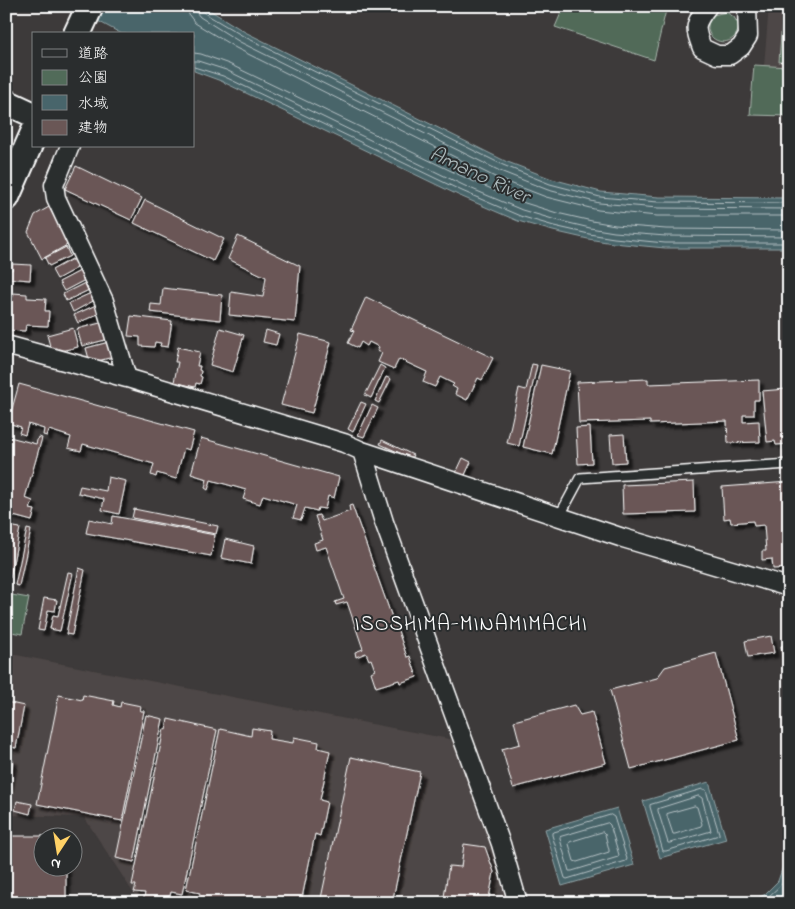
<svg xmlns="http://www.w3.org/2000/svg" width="795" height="909" font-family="'Indie Flower','Klee One',sans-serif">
<defs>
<filter id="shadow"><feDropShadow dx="4.5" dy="4.5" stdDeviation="1" flood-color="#0009"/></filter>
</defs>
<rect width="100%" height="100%" fill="#3d3a3a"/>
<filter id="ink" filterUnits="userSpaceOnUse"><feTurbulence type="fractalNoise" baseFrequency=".02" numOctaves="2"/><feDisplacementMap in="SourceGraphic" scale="10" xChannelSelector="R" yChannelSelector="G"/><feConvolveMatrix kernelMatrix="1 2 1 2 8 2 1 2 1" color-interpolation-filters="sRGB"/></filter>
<g filter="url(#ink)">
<path fill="#4e4746" d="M769,6H789V67L764,66Z
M6,653L454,740L504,886L507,903H140L84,817L6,815Z"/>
<path fill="#516b59" stroke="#a8b5ac" d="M564,6H667L654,60L555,27Z
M783,6H789V62H779Z
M726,12L734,17L739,26C735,50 707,44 708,26C708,23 711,19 713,15Z
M754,65L789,67V116L750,115Z
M6,594L29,598L22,634L6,631Z"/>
<path fill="#48656b" stroke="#91a3a6" d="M70,6H203L245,32L505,161L552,179L601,192L659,197L789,198V248H665L613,243L588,239L553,231L518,221L460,196L221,81L194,71V34H122Z
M709,782L726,839L660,858L643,801Z
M617,808L634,865L562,886L545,829Z
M789,849V903H748L764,895L778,881Z"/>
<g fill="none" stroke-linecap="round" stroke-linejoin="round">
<path stroke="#b6c1c4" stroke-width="1" d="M188,6L189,15L195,23L236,48L497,178L546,197L598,210L657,216H789
M195,6L196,12L200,17L240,42L500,171L548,190L599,203L658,208L789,209
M202,6V10L204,13L243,36L503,165L550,184L600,197L658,202L789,203
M194,53L201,54L229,64L468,179L525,203L557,213L592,221L615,225L666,229L789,230
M194,61H198L226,70L465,186L522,210L556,220L590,228L614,232L666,236L789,237
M194,67L223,76L462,191L520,216L554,226L589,234L614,238L665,243H789
M703,789L706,790L719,833V835L666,851H663L650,807V805Z
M699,796L702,798L711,831L670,843H668L658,811V809Z
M695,806L697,807L702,824L701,826L675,834H673L667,816V814Z
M611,815L614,817L627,859L626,861L567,879L565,878L552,835V833Z
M608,823L610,825L619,855L618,857L572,871H569L560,839V837Z
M603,832L605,834L609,850V852L577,862L574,861L569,844L570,842Z
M759,903L767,898L782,884L789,865"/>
</g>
<path fill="#6a5756" stroke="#fff" filter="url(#shadow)" d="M76,166L142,198L131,220L65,189Z
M145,200L224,239L213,261L134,223Z
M49,207L69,244L42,259L28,232L35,215Z
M238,236L300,266L295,322L229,315L231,292L263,297L266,277L228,259Z
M66,247L70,256L49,266L45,258Z
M72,259L77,268L57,279L52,270Z
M12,264L31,265L30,280L6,278V270H12Z
M80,271L85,280L64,291L59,282Z
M85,283L89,290L66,301L63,294Z
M163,288L222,295L220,320L150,312L151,304L161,305Z
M13,293L27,294V298L46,299L45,311H49L48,326L26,325L25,331L6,330V297H13Z
M91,293L95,300L73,312L69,303Z
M366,297L493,358L482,380L478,378L467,400L455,394L457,389L452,386L454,384L440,377L435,387L423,382L427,372L399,359L394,369L378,362L382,353L377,351L379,347L369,342L367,346L361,342L358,348L348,343L354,331L351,330Z
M96,305L100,313L78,323L74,315Z
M131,316L172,321L168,347L160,346L161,343L155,342L154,347L140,346V337L128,336Z
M104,322L109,339L82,346L77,329Z
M73,328L78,347L52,353L47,335Z
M220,328L244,335L233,372L210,365Z
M266,330L279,334L276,345L263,342Z
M300,334L331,342L312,413L281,405Z
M109,342L113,357L90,363L86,348Z
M178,347L200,352L197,366H200L199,370L201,371L200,376L202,377L200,384L196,383L195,387L174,382L178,362H175Z
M532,364L537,365L519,446L507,443L519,388L526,390Z
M380,365L385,368L371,398L365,395Z
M541,365L570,371L552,454L523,447Z
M386,377L391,379L379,403L375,401Z
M648,379V384L759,380V400H754V415H743V422L759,421L760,442L728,443L727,421L650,424V421L579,423L577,382Z
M19,384L194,432L189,450L184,448L176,479L157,473L156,477L151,475L154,464L83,444L81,451L68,448L71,437L49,430L47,436L43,435L44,429L28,424L25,435L19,433L21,427L8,423Z
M786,389L789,424V444L776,445L775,441L767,442L762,391Z
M361,402L366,404L353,432L348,429Z
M372,405L378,408L364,437L358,435Z
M590,427L592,463L578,464L576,428Z
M624,434L626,462L612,463L610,435Z
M6,436L36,444L38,437L42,438L25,498L33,501L30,509L35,510L32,521L6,514Z
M201,438L339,477L334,498L328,496L325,509L318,508L317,511L305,508L301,520L293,518L297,505L263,495L260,504L243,499L246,490L211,480L208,490L205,488L207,479L191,474Z
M382,440L413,455L411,458L380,444Z
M463,458L471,462L464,477L456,473Z
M108,477L126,481L119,514L102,510L104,499L78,493L80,486L106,491Z
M694,482L695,512L623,514L622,485Z
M789,482V568L773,569L772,559L762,560V551H766L764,525L754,526L753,521L731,523L730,518L724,519L722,487Z
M352,505L394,623L395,622L407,657L410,656L417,677L400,683L399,680L376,687L371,672L375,670L371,659L369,660L366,653L356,657L355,652L363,649L347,602L336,605L335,602L344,599L326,547L316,550L314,543L323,540L315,516L319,515L322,521L350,511L349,506Z
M134,509L218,526L216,534L132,518Z
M113,516L215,535L211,556L86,533L89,519L112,524Z
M9,526L20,528L10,578L6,577V541Z
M27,529L31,530L19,586L15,585Z
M225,539L254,546L251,564L221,558Z
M79,568L85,570L72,635L66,634Z
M68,572L73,573L60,631L50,629L53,615L58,616Z
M44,598L57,600L55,611L48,610L44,631L38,630Z
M771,636L774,653L748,657L745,641Z
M789,645V656L783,658L781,646Z
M716,653L739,740L631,769L610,690L657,678L665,667Z
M59,695L82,700L83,695L114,701L113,705L120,707L121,702L141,706L140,711H144L122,821L37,804Z
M6,702L24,706L16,748L6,746Z
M574,705L580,715L592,712L606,763L513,788L502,749L520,744L514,721Z
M146,715L163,719L134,862L116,858Z
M168,719L217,730L182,894L171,892L168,903H144L143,902L145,893L134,892L136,885H132L164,729L166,730Z
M252,728L270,731L269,739L293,743L294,737L319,742L318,748L330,751L320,800L327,802L320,836L315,834L301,903H198L200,893L186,890L220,729L251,736Z
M351,757L420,772L392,903H320Z
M6,759L13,760L8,787L6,786Z
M17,801L32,804L30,814L15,810Z
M6,836H66H42V866H66V903H6Z
M464,844L485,847L494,872L488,903H443L449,866L461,867Z"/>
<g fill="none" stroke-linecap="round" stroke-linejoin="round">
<defs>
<path id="lane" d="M559,517L580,478L789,464"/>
<path id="street" d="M708,6C694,24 694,27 702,48L717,55H730L741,47L748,36L747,6
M70,146L54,185L56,198L104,301L127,378
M6,345L127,378L344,443L362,451L623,538L789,587
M362,451L384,522L501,844L518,903"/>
<path id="secondary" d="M6,102L34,115"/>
<path id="primary" d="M77,34L90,6
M6,197L34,133"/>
</defs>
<use href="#lane" stroke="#fff" stroke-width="12"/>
<use href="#street" stroke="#fff" stroke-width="21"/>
<use href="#secondary" stroke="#fff" stroke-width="28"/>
<use href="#primary" stroke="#fff" stroke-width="30"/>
<use href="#lane" stroke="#2a2d2e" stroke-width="9"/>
<use href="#street" stroke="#2a2d2e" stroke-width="18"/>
<use href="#secondary" stroke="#2a2d2e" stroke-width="24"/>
<use href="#primary" stroke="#2a2d2e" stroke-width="26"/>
</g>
</g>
<g text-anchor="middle" stroke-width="4" stroke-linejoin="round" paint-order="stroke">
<g font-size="21" font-style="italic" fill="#adbabc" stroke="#2a2d2e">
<text transform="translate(480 174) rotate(25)" y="7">Amano River</text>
</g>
<g font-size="21" letter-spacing="1" fill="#fff" stroke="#2a2d2e">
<text x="471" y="630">ISOSHIMA-MINAMIMACHI</text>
</g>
</g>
<rect width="795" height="909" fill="none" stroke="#2a2d2e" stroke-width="25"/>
<rect x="12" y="12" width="770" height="884" fill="none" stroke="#fff" stroke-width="2" filter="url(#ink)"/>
<rect x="32" y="32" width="162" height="115" fill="#2a2d2e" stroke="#7f8182"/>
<rect x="42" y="49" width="25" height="8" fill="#2a2d2e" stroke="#7f8182"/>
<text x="78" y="58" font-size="15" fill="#ffffff">道路</text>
<rect x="42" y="70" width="25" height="15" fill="#516b59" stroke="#7f8182"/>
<text x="78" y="82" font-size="15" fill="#ffffff">公園</text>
<rect x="42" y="95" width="25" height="15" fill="#48656b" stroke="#7f8182"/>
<text x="78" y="108" font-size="15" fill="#ffffff">水域</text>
<rect x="42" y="120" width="25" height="15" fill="#6a5756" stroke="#7f8182"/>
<text x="78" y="132" font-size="15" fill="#ffffff">建物</text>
<g transform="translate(58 852) rotate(192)"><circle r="24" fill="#2a2d2e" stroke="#7f8182"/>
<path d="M0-4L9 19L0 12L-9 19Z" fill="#ffd166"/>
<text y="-8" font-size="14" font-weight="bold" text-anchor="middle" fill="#ffffff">N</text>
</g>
</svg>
